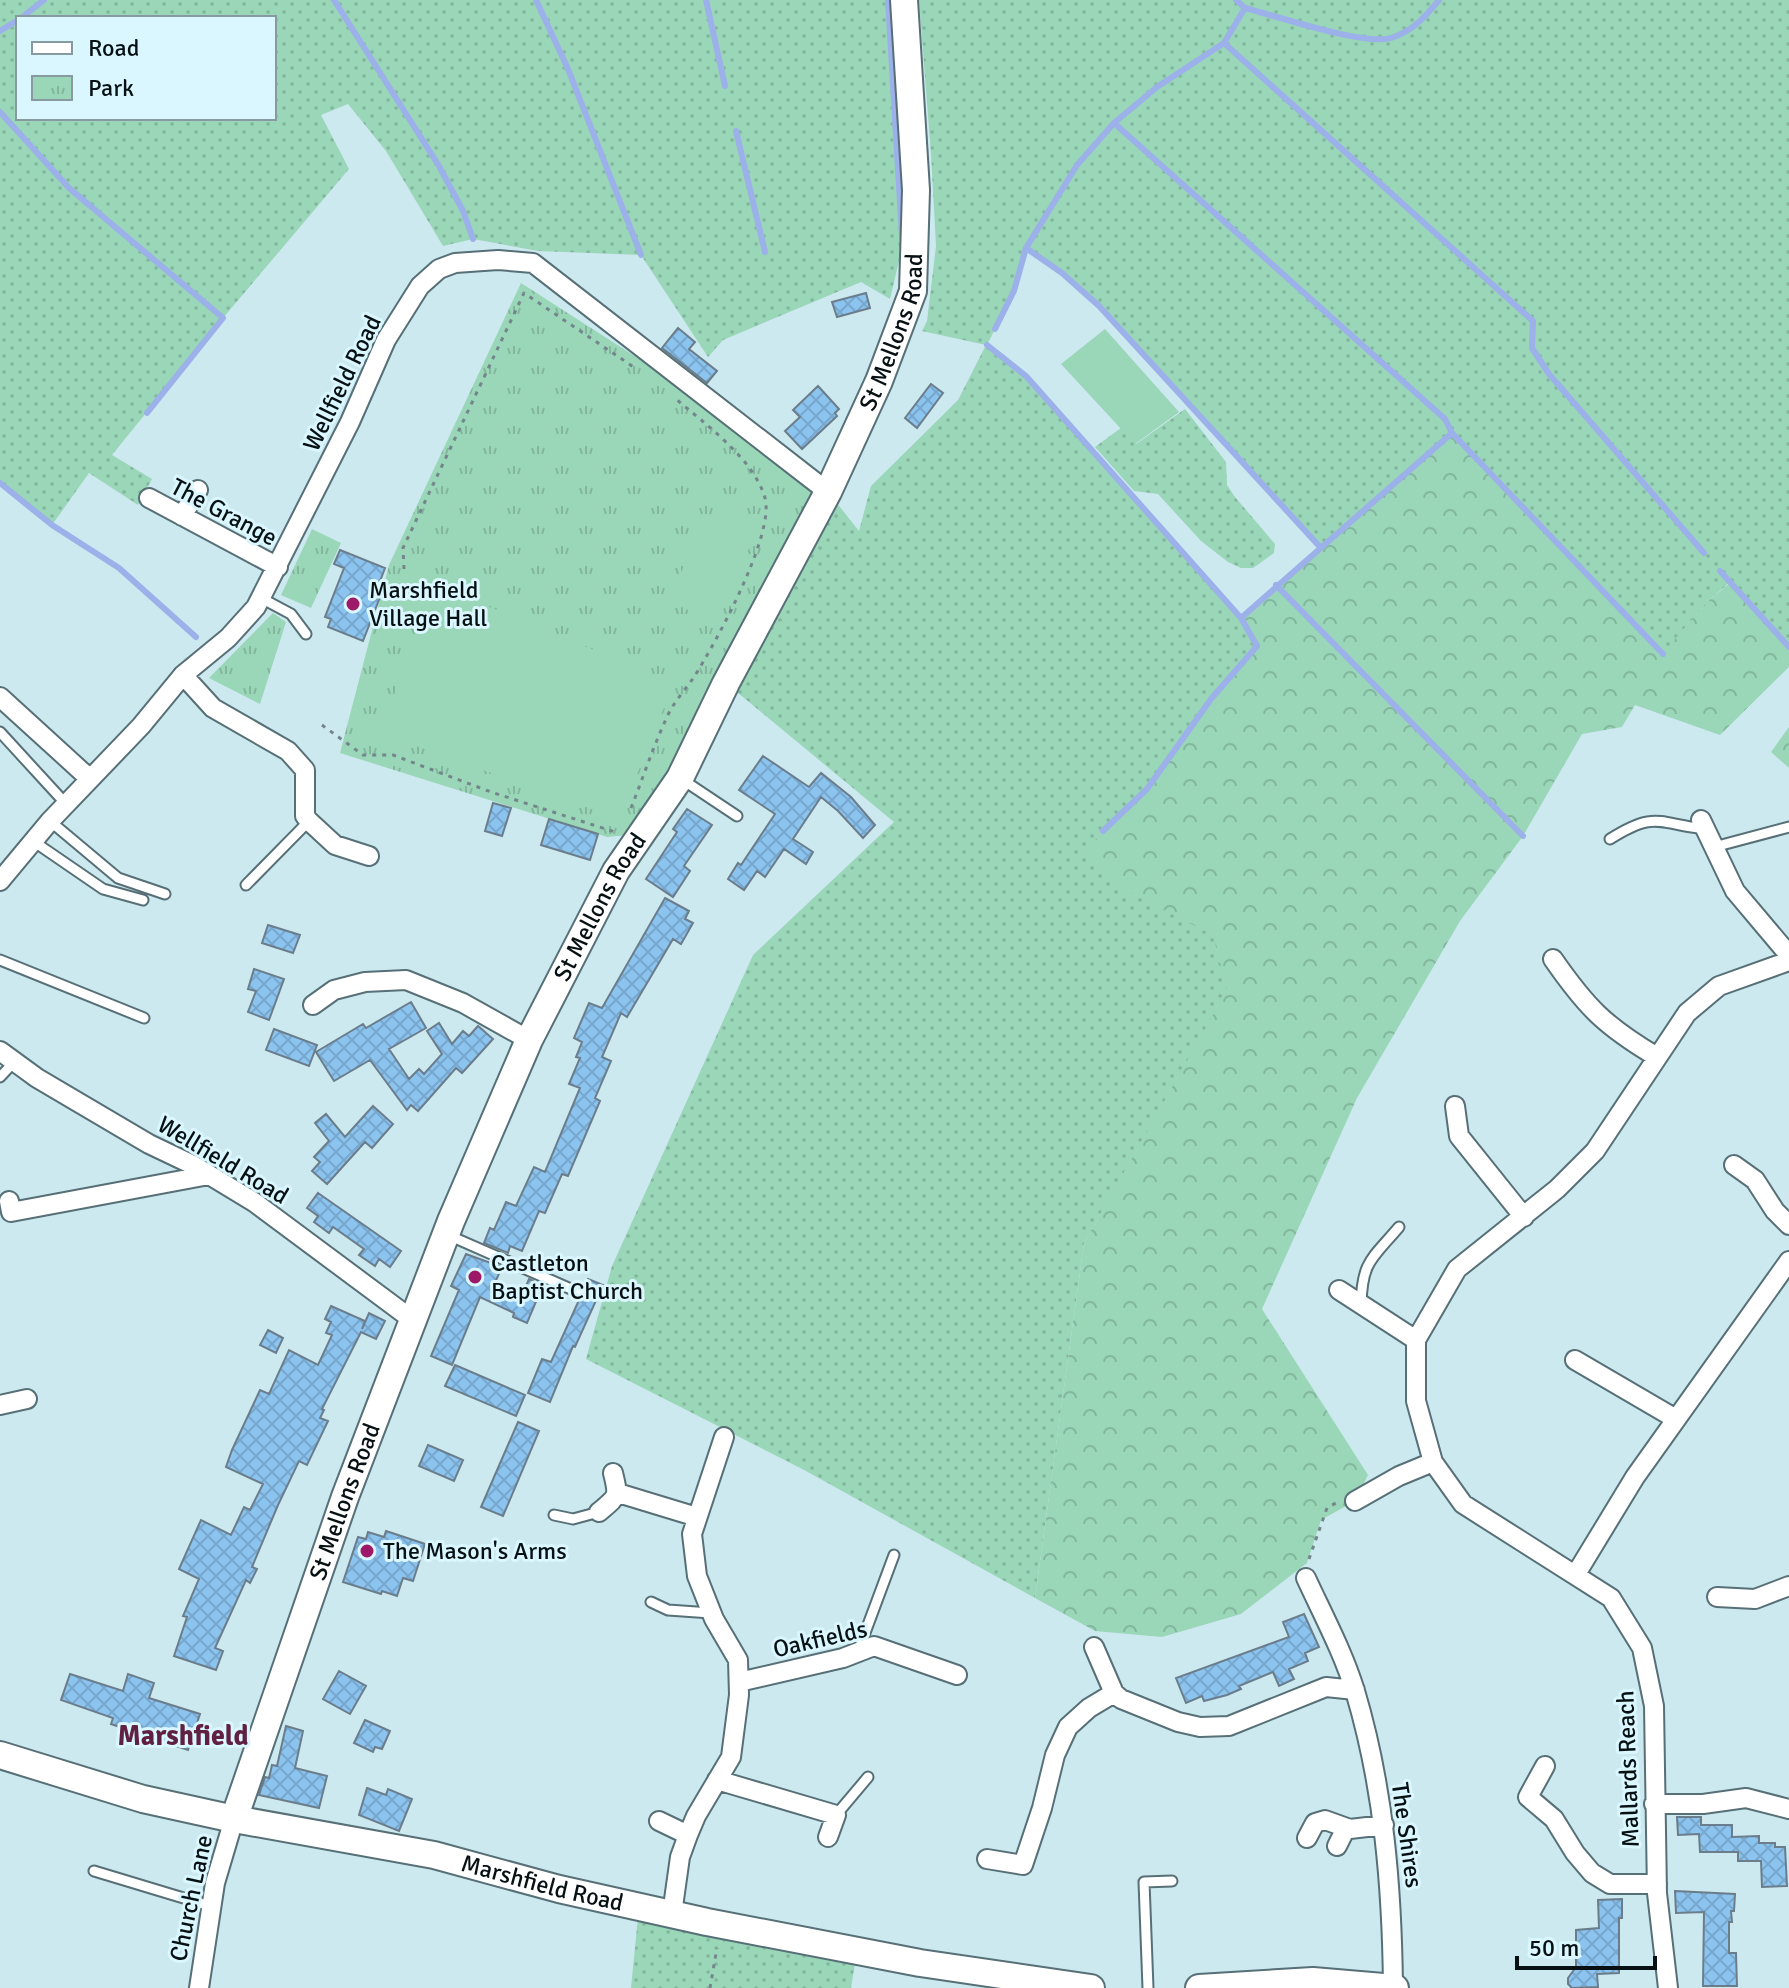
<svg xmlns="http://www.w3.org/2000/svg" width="1789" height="1988" font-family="Signika,sans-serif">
<defs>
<pattern id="grass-dots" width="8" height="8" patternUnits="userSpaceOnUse" patternTransform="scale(2)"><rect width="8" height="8" fill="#9ad6b8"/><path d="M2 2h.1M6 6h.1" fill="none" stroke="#83b79d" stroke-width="1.8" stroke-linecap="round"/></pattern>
<pattern id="forest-crowns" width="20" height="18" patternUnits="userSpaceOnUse" patternTransform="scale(2)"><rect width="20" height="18" fill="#9ad6b8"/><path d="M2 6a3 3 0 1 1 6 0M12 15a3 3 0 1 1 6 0" fill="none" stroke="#83b79d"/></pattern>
<pattern id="park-tufts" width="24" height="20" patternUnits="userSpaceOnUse" patternTransform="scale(2)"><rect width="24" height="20" fill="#9ad6b8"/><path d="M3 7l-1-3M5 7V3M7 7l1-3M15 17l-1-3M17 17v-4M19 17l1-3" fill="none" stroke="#83b79d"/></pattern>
<pattern id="building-cross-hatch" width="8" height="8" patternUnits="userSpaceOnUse" patternTransform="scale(2)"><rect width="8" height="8" fill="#8cc4f0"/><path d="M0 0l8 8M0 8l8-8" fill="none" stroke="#77a7cd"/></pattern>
</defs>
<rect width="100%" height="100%" fill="#cde9f0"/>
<path fill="url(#grass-dots)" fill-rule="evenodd" d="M0,0H888L903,244L890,299L861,282L723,340L708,357L641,255L538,251L473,239L443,246L386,151L348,104L321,115L349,169L223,318L112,455L152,479L138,505L89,473L52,525L0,483ZM18,18H274V118H18Z
M919,0H1789V647L1730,582L1706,603L1663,654L1452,433L1320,547L1099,306L1062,273L1026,249L1014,291L987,345L1026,376L1241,618L1257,646L1211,699L1147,789L1103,831L1118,886L1214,935L1228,991L1084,1243L1035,1598L806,1471L586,1359L612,1266L753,955L894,822L726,683L828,492L859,531L871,486L958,400L986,345L922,331L927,321L936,246L931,154Z
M1185,409L1226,462L1227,485L1235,497L1275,544L1274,553L1253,568H1241L1228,562L1201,541L1158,494L1134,491L1095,447L1121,428L1136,444Z
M639,1907L857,1951L851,1988H631Z"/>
<path fill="url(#forest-crowns)" d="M1452,433L1663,653L1706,603L1731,582L1789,647V667L1720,735L1635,705L1622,727L1582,734L1523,836L1460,921L1357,1098L1262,1309L1368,1475L1355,1501L1321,1520L1307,1563L1241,1614L1162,1637L1095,1631L1035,1598L1084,1243L1227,990L1213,935L1117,886L1086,849L1147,789L1211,699L1257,647L1241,618Z
M1789,727V768L1771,752Z"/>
<path fill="url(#park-tufts)" d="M521,283L658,371L816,494L770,569L645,816L629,835L607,837L340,753L389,565Z
M312,529L341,543L311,608L281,595Z
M273,613L286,622L260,704L209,678Z"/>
<path fill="#9ad6b8" d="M1105,329L1179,412L1135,444L1061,364Z
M705,514L755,534L718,622L669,602Z
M434,584L674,683L619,819L380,733Z"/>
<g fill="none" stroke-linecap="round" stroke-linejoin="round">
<path stroke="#9cb0e9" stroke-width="6" d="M334,0L439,166L463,211L473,239
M536,0L568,69L641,255
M706,0L725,86
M888,0L902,236
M1236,0L1245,8C1276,16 1365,46 1391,38C1413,31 1425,17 1439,0
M21,18L44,0
M0,31L18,20
M1224,43L1533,321L1532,348L1549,374L1704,553
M0,112L69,188L223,318L147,413
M1114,123L1445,419L1452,433L1663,654
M736,131L765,252
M1026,248L1062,273L1099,306L1320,547
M995,329L1014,291L1026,248L1077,165L1114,123L1157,87L1224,43L1245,8
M987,345L1026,376L1241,618L1257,646L1211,699L1147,789L1103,831
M0,483L52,525L119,568L196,637
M1720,571L1789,647
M1276,585L1523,836
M1241,618L1452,433"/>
</g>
<path fill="url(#building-cross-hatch)" stroke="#6b7d8b" stroke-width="2" d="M866,293L870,308L837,317L832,302Z
M678,328L695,342L689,349L717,371L707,383L662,348Z
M931,384L943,393L917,428L905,418Z
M818,386L839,409L835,413L837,416L802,449L785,431L800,417L793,410Z
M340,550L385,568L377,589L382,592L363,641L328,627L331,619L325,617L344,568L334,564Z
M763,756L809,787L821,773L851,797L875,825L863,838L838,811L821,797L793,839L813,852L806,864L784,849L765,877L757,871L744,890L728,879L738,863L741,865L775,814L739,790Z
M493,803L511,808L502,836L485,831Z
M687,809L712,825L684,866L690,871L673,897L646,879L677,832L673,829Z
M549,819L598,834L590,860L541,845Z
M665,898L689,911L685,919L693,923L681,944L673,939L627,1017L621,1013L602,1057L611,1061L595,1098L600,1101L568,1176L562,1174L545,1213L539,1211L522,1251L510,1246L508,1253L484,1243L490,1228L494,1230L506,1202L516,1206L534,1167L545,1172L580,1088L569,1084L580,1058L576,1057L582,1042L574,1038L589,1003L602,1008Z
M268,925L300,935L293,953L262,943Z
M254,969L284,979L269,1020L248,1012L256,991L248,989Z
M411,1002L426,1028L389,1049L409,1079L419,1069L424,1074L442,1054L427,1031L439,1023L452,1044L463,1031L469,1036L478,1026L493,1039L462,1073L456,1068L418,1111L411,1105L407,1110L370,1060L334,1081L316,1052L363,1024L366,1028Z
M274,1029L317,1045L309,1066L266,1050Z
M373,1106L393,1124L372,1148L365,1142L327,1184L312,1171L320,1162L314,1157L329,1141L315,1123L326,1114L345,1137Z
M318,1193L401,1251L390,1267L379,1259L375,1266L359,1255L364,1249L333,1227L329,1233L314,1222L318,1216L307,1208Z
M466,1254L502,1267L493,1287L520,1300L529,1279L543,1285L527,1323L513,1317L514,1313L480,1297L452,1365L431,1356L459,1290L451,1286Z
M588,1279L603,1285L575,1347L573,1346L550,1402L528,1393L542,1359L551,1362L579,1300L586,1297L584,1287Z
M331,1306L365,1321L362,1329L369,1313L385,1321L376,1339L361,1332L322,1409L324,1410L320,1418L328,1421L307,1465L299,1461L278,1505L252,1567L257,1569L250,1583L246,1580L215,1648L223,1651L216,1670L174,1656L187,1617L183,1616L199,1579L179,1569L201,1520L231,1535L244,1507L250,1510L263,1484L226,1467L232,1450L260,1390L269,1394L289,1350L318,1365L332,1335L326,1333L331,1322L325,1319Z
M268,1330L283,1338L276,1353L260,1345Z
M455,1365L525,1395L516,1416L445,1386Z
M518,1422L539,1431L503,1516L481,1507Z
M428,1445L463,1460L454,1481L419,1466Z
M386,1531L425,1544L413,1581L403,1578L397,1596L382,1591L381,1594L343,1582L358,1537L366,1539L368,1532L384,1537Z
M1304,1614L1319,1647L1305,1653L1308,1661L1289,1669L1294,1679L1279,1686L1273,1672L1239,1686L1241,1689L1227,1695L1204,1701L1202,1696L1186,1703L1176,1678L1289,1637L1283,1622Z
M339,1671L366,1686L350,1714L323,1699Z
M70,1674L123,1691L128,1674L154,1683L149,1698L200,1714L188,1750L111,1724L113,1718L61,1700Z
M365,1720L390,1731L382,1749L375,1747L373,1752L354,1743Z
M286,1726L303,1731L295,1768L327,1776L319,1808L259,1795L265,1777L269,1778L272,1765L277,1766Z
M367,1788L386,1795L388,1789L412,1799L399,1831L359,1815Z
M1677,1817H1701V1825H1732V1837L1759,1836V1843H1775V1847H1785L1787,1886L1762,1887L1761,1861H1738V1852H1700L1699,1834L1678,1835Z
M1675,1891L1735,1894L1734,1911H1731L1732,1922H1729V1953H1736L1737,1986H1703L1704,1912L1676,1913Z
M1622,1899V1918H1619V1973L1597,1974L1598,1987L1572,1988L1568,1984V1978L1576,1967V1930L1599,1928L1598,1900Z"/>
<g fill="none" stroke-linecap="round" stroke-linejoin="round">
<defs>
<path id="lane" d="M261,598L291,614L306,634
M0,732L66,804
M683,780L737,816
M50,821L118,878L165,894
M1610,839C1656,810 1658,824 1705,829
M33,841L103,889L143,900
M1714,847L1789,827
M246,885L309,821
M0,960L144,1018
M0,1077L14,1062
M448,1235L580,1293
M1361,1305C1362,1261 1372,1259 1399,1227
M554,1515L573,1519L599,1512
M651,1602L668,1610L711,1613
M859,1649L894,1555
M836,1815L868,1777
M94,1871L210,1906
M1148,1988L1144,1882L1172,1881"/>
<path id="street" d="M149,498L278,567
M182,516L198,490
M183,675L213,708L288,751L305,770V816L309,821L335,845L369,856
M0,697L90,779
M1701,820L1735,891L1789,955
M0,881L50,821L141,726L183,675L228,638L256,607L350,422L386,340L420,286L439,269L455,263L498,260L533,263L828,492
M1553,959C1587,1008 1605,1026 1657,1057
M313,1005L334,990L365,982L406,980L463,1003L529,1040
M0,1051L37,1078L149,1144L193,1165L254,1202L414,1321
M1455,1106L1459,1136L1524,1217
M1734,1165L1755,1180L1775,1211L1789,1225
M9,1201L11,1212L209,1175
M1339,1290L1416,1340
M1575,1360L1676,1419
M0,1405L27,1399
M618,1493L697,1517
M1355,1501L1399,1476L1433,1462
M599,1512C618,1496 619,1497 613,1473
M1576,1574L1635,1477L1789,1261
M1306,1578C1323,1615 1343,1652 1355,1691C1384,1788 1392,1887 1393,1988
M1717,1597L1755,1599L1789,1586
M1094,1647L1114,1693L1121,1699L1178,1722L1200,1727L1229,1726L1326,1687L1355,1690
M739,1682L843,1658L874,1646L957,1675
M1545,1766L1528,1797L1554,1819L1575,1853L1592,1873L1610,1884H1657
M717,1780L836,1815L828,1837
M1654,1804H1703L1746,1798L1789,1809
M659,1821L688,1835
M1307,1838L1315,1823L1325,1820L1350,1829L1384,1825
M1337,1846L1346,1828
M987,1859L1023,1865L1042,1808L1055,1755L1068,1727L1089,1708L1114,1693
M672,1914L680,1857L688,1835L696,1816L731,1757L739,1695L738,1660L714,1619L697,1576L692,1534L724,1437
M199,1988L215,1883L234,1819
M1668,1988L1657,1893L1654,1706L1642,1648L1611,1598L1463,1504L1433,1462L1416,1401V1340L1457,1269L1557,1189L1595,1151L1687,1013L1719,986L1789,961"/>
<g id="secondary">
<path id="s1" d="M0,1755L143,1799L234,1819L434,1855L559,1889L707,1922L920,1963L1091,1988"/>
<path id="s2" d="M234,1819L345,1497L451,1221L529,1040L616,871L680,778L726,683L828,492L879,381L913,291L916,190L904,0"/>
<path d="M1199,1988L1313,1981L1395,1988"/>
</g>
</defs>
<use href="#lane" stroke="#576f76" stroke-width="13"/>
<use href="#street" stroke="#576f76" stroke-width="22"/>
<use href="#secondary" stroke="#576f76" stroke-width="30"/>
<path stroke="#73868b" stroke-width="3" stroke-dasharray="4 6" stroke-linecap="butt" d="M404,569L403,548L524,293L635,368
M322,725L363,755H393L491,792L615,832
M631,808C643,778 653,747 667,717C673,703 685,690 694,677C715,644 775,535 765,498C754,459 705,424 676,399
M1309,1559L1327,1508L1336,1503
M710,1988L717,1948"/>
<use href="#lane" stroke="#fff" stroke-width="9"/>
<use href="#street" stroke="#fff" stroke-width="18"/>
<use href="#secondary" stroke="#fff" stroke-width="26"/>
</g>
<g fill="#9e1868" stroke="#daf6fe" stroke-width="3">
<circle cx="353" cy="604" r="8"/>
<circle cx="475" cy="1277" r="8"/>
<circle cx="367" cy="1551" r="8"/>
</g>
<g text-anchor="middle" stroke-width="6" stroke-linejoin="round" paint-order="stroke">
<g font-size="24" fill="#071113" stroke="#daf6fe">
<text dy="8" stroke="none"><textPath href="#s2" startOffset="1632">St Mellons Road</textPath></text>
<text transform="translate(342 383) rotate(-64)" y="8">Wellfield Road</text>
<text transform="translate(224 512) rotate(28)" y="8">The Grange</text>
<text dy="8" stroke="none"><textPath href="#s2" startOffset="984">St Mellons Road</textPath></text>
<text transform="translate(223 1160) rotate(31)" y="8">Wellfield Road</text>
<text dy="8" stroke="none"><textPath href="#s2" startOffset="336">St Mellons Road</textPath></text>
<text transform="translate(820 1639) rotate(-13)" y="8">Oakfields</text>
<text transform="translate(1628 1769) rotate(-92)" y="8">Mallards Reach</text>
<text transform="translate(1407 1835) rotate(82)" y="8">The Shires</text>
<text dy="8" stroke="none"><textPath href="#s1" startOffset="558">Marshfield Road</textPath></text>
<text transform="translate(191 1898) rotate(-78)" y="8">Church Lane</text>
</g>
<g font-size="24" fill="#071113" stroke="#daf6fe" text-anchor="start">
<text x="369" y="598">Marshfield<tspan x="369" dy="28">Village Hall</tspan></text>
<text x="491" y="1271">Castleton<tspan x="491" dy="28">Baptist Church</tspan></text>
<text x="383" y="1559">The Mason's Arms</text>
</g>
<g font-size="28" font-weight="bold" fill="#5f2042" stroke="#daf6fe">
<text x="183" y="1745">Marshfield</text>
</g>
</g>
<rect x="16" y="16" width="260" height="104" fill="#daf6fe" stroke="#869aa0" stroke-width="2"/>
<rect x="32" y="42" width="40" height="12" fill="#ffffff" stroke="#869aa0" stroke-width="2"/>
<text x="88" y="56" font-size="24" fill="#071113">Road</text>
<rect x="32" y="76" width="40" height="24" fill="url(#park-tufts)" stroke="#869aa0" stroke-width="2"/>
<text x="88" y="96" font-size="24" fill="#071113">Park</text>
<path d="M1517 1956v12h138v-12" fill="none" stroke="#071113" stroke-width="4"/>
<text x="1529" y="1956" font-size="24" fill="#071113" stroke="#daf6fe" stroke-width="6" paint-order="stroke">50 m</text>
</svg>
